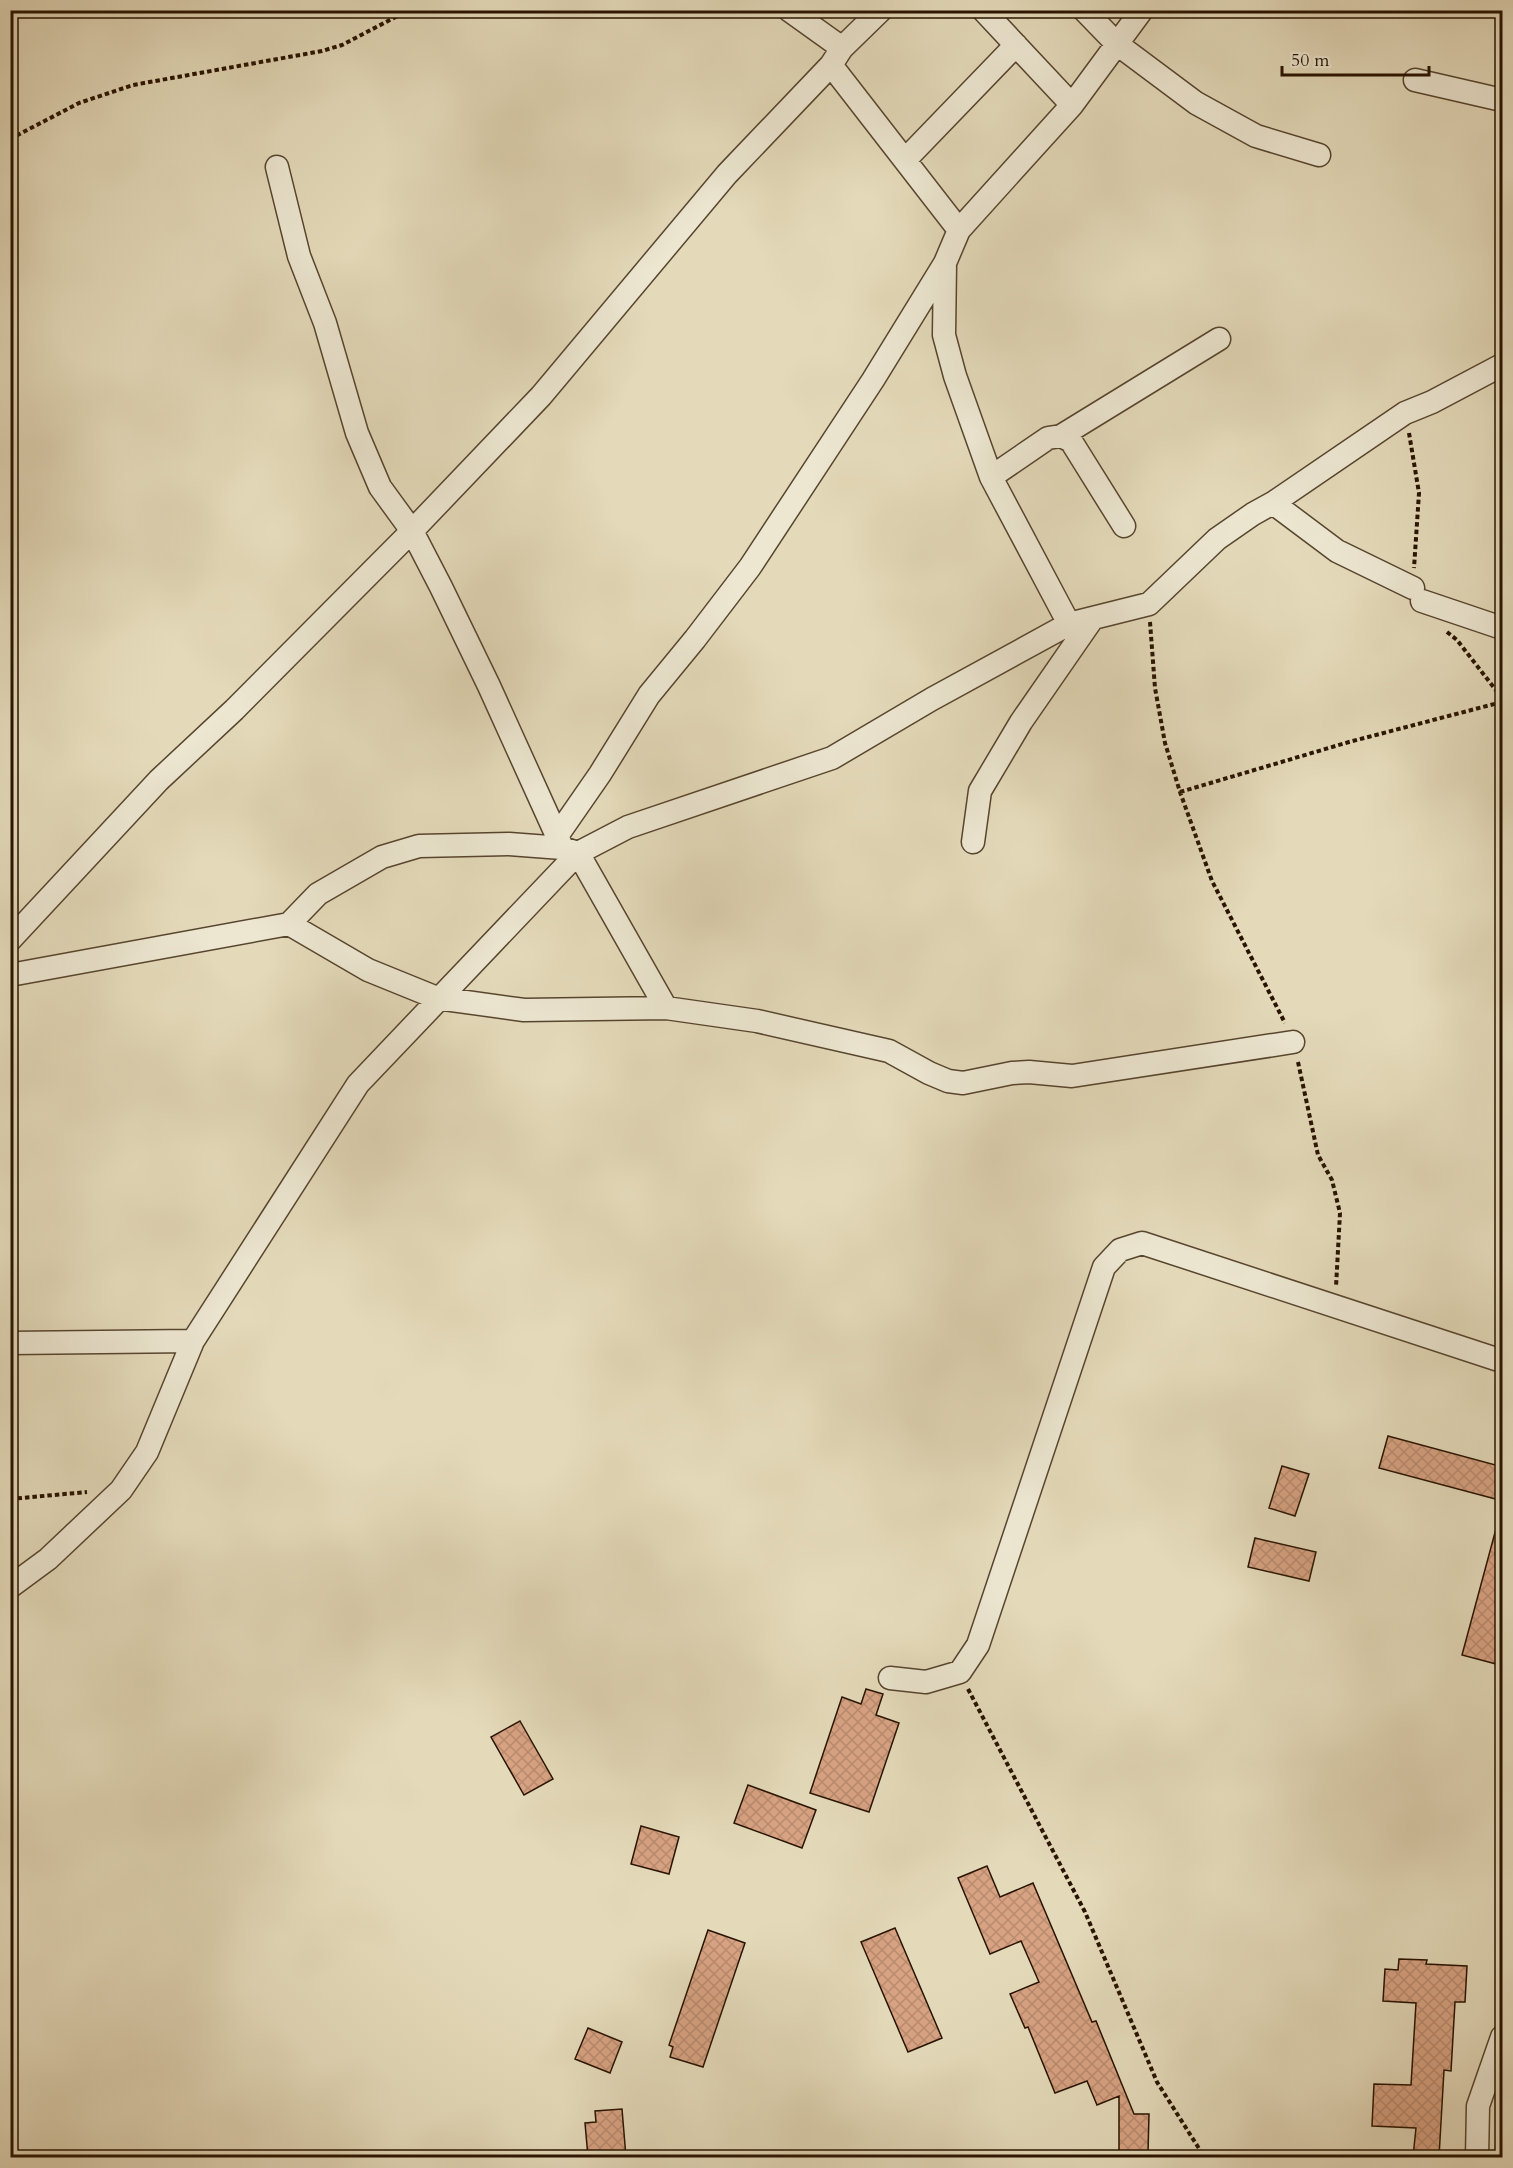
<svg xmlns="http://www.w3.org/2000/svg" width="1513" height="2168" font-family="Cardo,serif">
<defs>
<pattern id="building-cross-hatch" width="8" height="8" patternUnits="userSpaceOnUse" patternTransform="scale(1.5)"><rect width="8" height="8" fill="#d8a383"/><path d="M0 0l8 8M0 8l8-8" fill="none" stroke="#b98b6f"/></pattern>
</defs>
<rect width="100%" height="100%" fill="#e4daba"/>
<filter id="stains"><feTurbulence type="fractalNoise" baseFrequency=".00333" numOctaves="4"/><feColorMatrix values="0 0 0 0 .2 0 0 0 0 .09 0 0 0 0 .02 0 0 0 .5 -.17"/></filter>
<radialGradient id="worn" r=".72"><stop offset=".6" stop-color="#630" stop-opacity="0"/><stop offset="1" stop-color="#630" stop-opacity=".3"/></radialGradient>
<path fill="url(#building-cross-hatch)" stroke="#281300" stroke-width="1.5" d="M1388,1436L1503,1467V1501L1379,1468Z
M1282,1466L1309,1474L1295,1516L1269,1508Z
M1497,1525L1503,1526V1655L1500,1665L1462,1655Z
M1255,1538L1316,1552L1309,1581L1248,1567Z
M866,1689L883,1694L876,1715L899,1723L869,1812L810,1793L842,1697L861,1704Z
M520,1721L553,1779L524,1795L491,1737Z
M748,1785L816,1810L802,1848L734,1823Z
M641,1826L679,1837L669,1874L631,1864Z
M987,1866L1000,1897L1033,1883L1092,2022L1096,2021L1134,2114H1149L1148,2153H1119V2096L1097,2105L1087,2081L1055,2093L1028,2027L1025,2028L1010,1994L1039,1982L1021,1941L990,1954L958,1878Z
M895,1928L942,2038L908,2052L861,1942Z
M708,1930L745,1943L703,2067L670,2057L673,2047L669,2045Z
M1399,1959L1427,1960L1426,1964L1467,1966L1465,2002H1455L1451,2071L1444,2070L1439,2157H1413L1416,2128L1372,2126L1374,2084L1411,2085L1416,2003L1383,2001L1385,1969L1398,1970Z
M588,2028L622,2042L610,2073L575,2059Z
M622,2109L626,2157H588L585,2123L596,2122L595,2111Z"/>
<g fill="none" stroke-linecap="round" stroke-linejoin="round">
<defs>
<path id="minor" d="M789,10L842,48
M983,10L1072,105
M1084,10L1117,44L1196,103L1256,136L1319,155
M831,65L959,230
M1415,80L1502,100
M906,159L1016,45
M277,167L299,256L325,323L357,433L380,487L412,531L441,587L489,686L562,847
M945,263L944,335L955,376L991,477L1069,624
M1061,436L1219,339
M991,477L1048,438L1061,436L1071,441L1124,526
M1273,503L1337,551L1413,588
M1422,601L1502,628
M557,836L600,774L649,695L695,639L750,567L873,380L945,263L959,230L1072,105L1142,10
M973,842L980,791L1021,722L1093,618
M289,924L368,970L437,998L524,1010L666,1008L757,1021L889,1051L929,1073L948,1081L963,1083L1012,1073L1029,1072L1072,1076L1293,1042
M10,940L159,780L234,710L412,531L541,396L727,174L831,65L842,48L881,10
M10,975L289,924L318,894L382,857L419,846L509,844L562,848L578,853L666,1008
M10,1343L193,1341
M10,1587L48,1559L121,1490L147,1452L193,1341L358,1084L578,853L628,827L832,758L932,699L1069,624L1149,604L1217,539L1253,514L1273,503L1405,413L1432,402L1502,365
M890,1678L926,1682L960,1672L978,1645L1104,1267L1120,1250L1142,1243L1502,1361
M1477,2158L1478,2106L1502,2037"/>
</defs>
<use href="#minor" stroke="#57452e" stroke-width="25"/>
<path stroke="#281300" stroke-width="4" stroke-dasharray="4.5 3" stroke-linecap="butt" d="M10,139L79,103L133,85L322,51L342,45L409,10
M1409,433L1419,493L1414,568
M1150,622L1155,688L1165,743L1180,792L1212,881L1285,1023
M1447,632L1457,640L1502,698
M1180,792L1349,742L1502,702
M1298,1062L1318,1155L1332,1180L1340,1213L1336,1287
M10,1499L87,1492
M968,1689L1085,1912L1157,2082L1205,2158"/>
<use href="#minor" stroke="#ede7d2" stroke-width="22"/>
</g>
<rect width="1513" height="2168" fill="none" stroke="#e4daba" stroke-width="36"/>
<rect x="12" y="12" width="1489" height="2144" fill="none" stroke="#281300" stroke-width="3"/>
<rect x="18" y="18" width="1477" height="2132" fill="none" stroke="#281300" stroke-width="1.5"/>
<path d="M1282 66v9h147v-9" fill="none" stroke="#281300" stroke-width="3"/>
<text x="1291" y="66" font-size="18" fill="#281300" stroke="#ede7d2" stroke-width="4.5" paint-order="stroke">50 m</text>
<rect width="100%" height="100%" filter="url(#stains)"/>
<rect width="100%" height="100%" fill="url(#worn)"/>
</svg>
